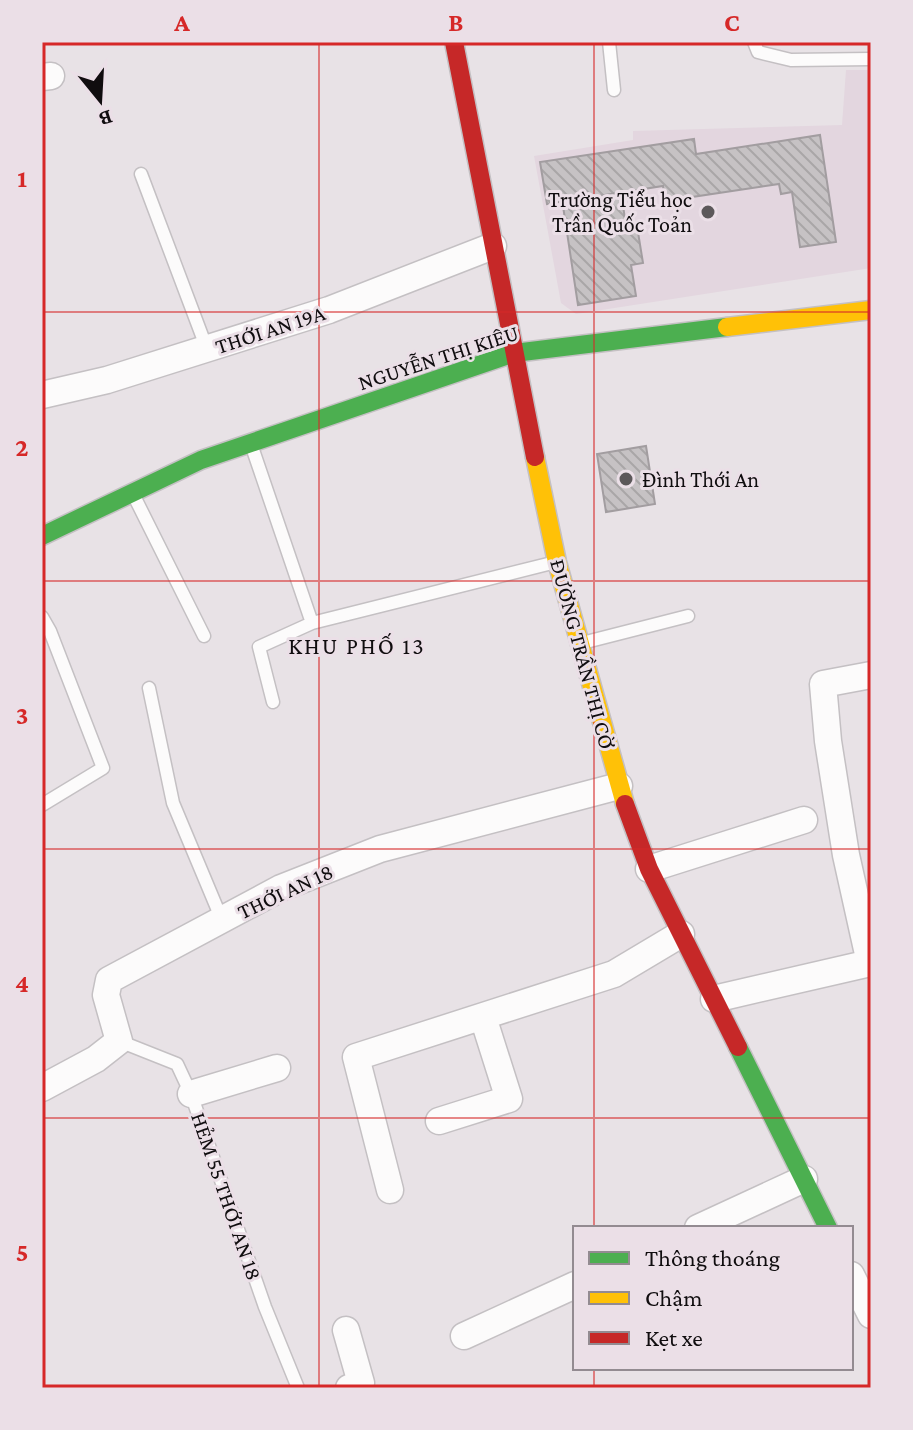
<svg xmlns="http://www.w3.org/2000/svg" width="913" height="1430" font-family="'Crimson Pro',serif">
<defs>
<pattern id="building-back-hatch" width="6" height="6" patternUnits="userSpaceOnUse" patternTransform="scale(2)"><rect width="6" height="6" fill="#c6c2c4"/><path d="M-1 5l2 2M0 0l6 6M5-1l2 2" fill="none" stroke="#a9a6a7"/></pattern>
</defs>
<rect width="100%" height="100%" fill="#e8e2e6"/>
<path fill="#e3d6df" d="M846,70H871V268L576,314L561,303L534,156L633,140V131L842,125Z"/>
<path fill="url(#building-back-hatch)" stroke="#a29da0" stroke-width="2" d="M820,135L836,242L800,247L792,192L781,194L779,184L665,201L663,186L547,204L540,162L694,139L696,154Z
M622,197L626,228L637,226L643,263L631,265L636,296L578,305L563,206Z
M646,446L655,504L606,512L597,454Z"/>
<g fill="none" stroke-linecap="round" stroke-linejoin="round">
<defs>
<path id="lane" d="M609,42L614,90
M754,42L758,52L791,60L871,59
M141,174L207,349
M252,447L312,623L556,562
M134,496L204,636
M42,617L50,631L103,768L42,805
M582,643L688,616
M149,688L173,803L222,920
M273,702L259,647L312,623
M119,1041L177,1064L191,1094L265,1307L298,1388"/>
<path id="street" d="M42,77L51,76
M42,395L107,380L329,310L493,246
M649,869L804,820
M714,999L870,963L846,855L828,741L823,684L871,675
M42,1088L96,1059L119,1041L106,995L109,980L281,888L380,849L619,786
M191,1094L277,1068
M439,1121L509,1099L483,1017
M390,1190L356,1057L614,974L681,934
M698,1228L804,1179
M851,1275L871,1315
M346,1330L361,1383L349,1388
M464,1336L575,1285"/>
<path id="fast" d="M42,536L201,460L514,353L727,327
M738,1047L828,1228"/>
<path id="slow" d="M727,327L871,310
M535,457L557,562L625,804"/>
<path id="jam" d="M454,42L535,457
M625,804L649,869L738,1047"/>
</defs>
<use href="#lane" stroke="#c4c0c3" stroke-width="15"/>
<use href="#street" stroke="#c4c0c3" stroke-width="29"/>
<use href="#fast" stroke="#c4c0c3" stroke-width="21"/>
<use href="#slow" stroke="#c4c0c3" stroke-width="21"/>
<use href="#jam" stroke="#c4c0c3" stroke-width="21"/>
<use href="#lane" stroke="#fcfbfb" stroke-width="12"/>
<use href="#street" stroke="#fcfbfb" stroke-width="26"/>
<use href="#fast" stroke="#4caf50" stroke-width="18"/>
<use href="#slow" stroke="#ffc107" stroke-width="18"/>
<use href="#jam" stroke="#c62828" stroke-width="18"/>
</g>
<path fill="none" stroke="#d62828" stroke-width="2" stroke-opacity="0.55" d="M319,42V1388M594,42V1228M42,312H871M42,581H871M42,849H871M42,1118H871M594,1368V1388"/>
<g fill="#5c585a" stroke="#ebdfe7" stroke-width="3">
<circle cx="708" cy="212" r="8"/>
<circle cx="626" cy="479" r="8"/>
</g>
<g text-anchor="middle" stroke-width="6" stroke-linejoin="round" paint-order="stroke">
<g font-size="22" fill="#100d0f" stroke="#ebdfe7" text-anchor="end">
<text x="692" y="207">Trường Tiểu học<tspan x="692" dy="25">Trần Quốc Toản</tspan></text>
<text x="642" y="487" text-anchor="start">Đình Thới An</text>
</g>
<g font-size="22" fill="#100d0f" stroke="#ebdfe7">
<text transform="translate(270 329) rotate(-18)" y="8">THỚI AN 19A</text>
<text transform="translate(438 357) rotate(-18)" y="8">NGUYỄN THỊ KIÊU</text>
<text transform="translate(583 654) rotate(75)" y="8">ĐƯỜNG TRẦN THỊ CỜ</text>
<text transform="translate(285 891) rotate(-25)" y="8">THỚI AN 18</text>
<text transform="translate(227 1196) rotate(71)" y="8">HẺM 55 THỚI AN 18</text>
</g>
<g font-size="24" letter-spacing="2" fill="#100d0f" stroke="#ebdfe7">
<text x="357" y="654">KHU PHỐ 13</text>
</g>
</g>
<rect width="913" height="1430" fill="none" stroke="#ebdfe7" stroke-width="88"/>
<rect x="573" y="1226" width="280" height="144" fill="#ebdfe7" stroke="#938b91" stroke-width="2"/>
<rect x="589" y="1252" width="40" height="12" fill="#4caf50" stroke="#938b91" stroke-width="2"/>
<text x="645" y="1266" font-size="24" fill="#100d0f">Thông thoáng</text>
<rect x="589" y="1292" width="40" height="12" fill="#ffc107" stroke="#938b91" stroke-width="2"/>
<text x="645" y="1306" font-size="24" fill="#100d0f">Chậm</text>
<rect x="589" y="1332" width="40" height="12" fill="#c62828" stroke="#938b91" stroke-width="2"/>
<text x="645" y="1346" font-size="24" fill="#100d0f">Kẹt xe</text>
<g transform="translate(100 100) rotate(162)" stroke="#ebdfe7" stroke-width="6" paint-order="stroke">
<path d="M0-6L14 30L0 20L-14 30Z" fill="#100d0f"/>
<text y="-12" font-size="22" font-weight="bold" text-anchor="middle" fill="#100d0f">B</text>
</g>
<rect x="44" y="44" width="825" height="1342" fill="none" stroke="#d62828" stroke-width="3"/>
<g font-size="26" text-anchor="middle" font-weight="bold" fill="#d62828">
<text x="182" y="31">A</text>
<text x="456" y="31">B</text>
<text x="732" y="31">C</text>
<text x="22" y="187">1</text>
<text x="22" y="456">2</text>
<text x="22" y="724">3</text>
<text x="22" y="992">4</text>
<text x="22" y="1261">5</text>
</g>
</svg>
